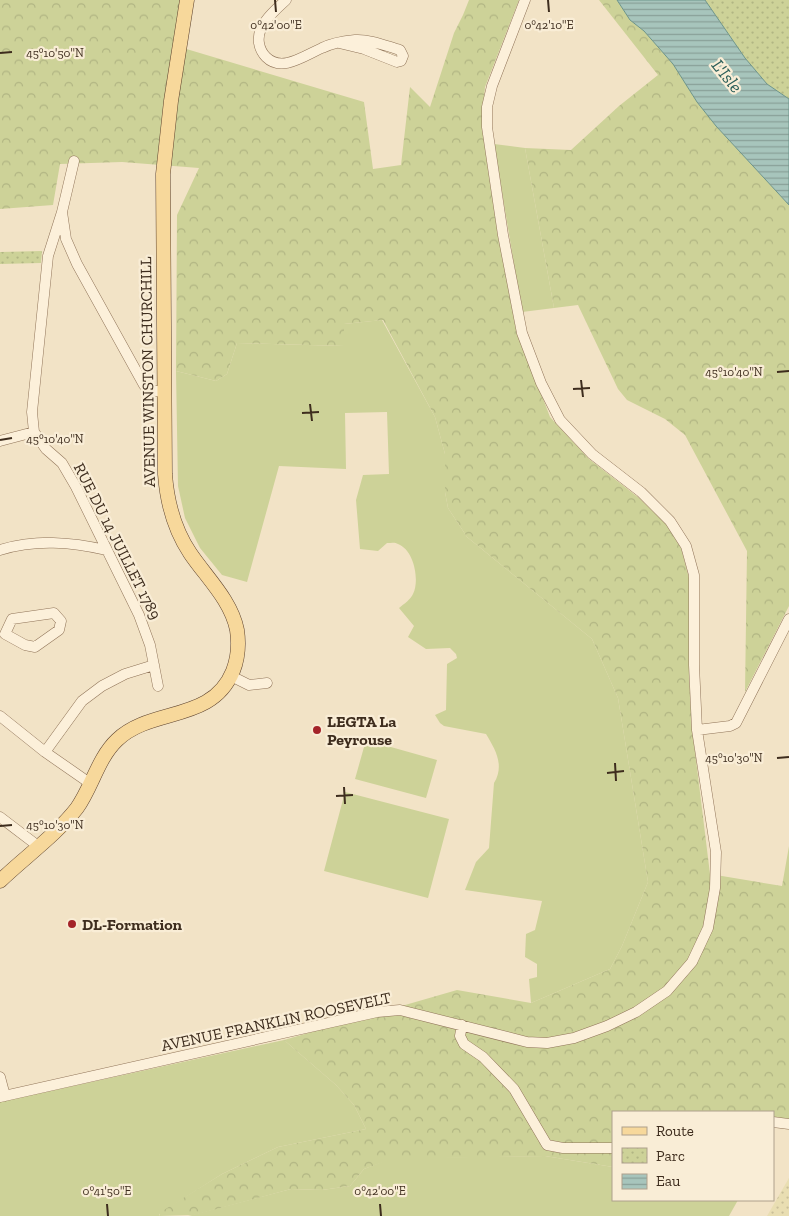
<svg xmlns="http://www.w3.org/2000/svg" width="789" height="1216" font-family="'Zilla Slab',serif">
<defs>
<pattern id="farmland-dots" width="8" height="8" patternUnits="userSpaceOnUse" patternTransform="scale(1.25)"><rect width="8" height="8" fill="#e9deb2"/><path d="M2 2h.1M6 6h.1" fill="none" stroke="#c9bf99" stroke-width="1.8" stroke-linecap="round"/></pattern>
<pattern id="forest-crowns" width="20" height="18" patternUnits="userSpaceOnUse" patternTransform="scale(1.25)"><rect width="20" height="18" fill="#cdd298"/><path d="M2 6a3 3 0 1 1 6 0M12 15a3 3 0 1 1 6 0" fill="none" stroke="#b1b583"/></pattern>
<pattern id="park-dots" width="8" height="8" patternUnits="userSpaceOnUse" patternTransform="scale(1.25)"><rect width="8" height="8" fill="#cdd298"/><path d="M2 2h.1M6 6h.1" fill="none" stroke="#b1b583" stroke-width="1.8" stroke-linecap="round"/></pattern>
<pattern id="water-rules" width="6" height="5" patternUnits="userSpaceOnUse" patternTransform="scale(1.25)"><rect width="6" height="5" fill="#a7c5bc"/><path d="M0 2.5h6" fill="none" stroke="#89a098"/></pattern>
</defs>
<rect width="100%" height="100%" fill="#f2e3c6"/>
<path fill="url(#farmland-dots)" d="M789,1178V1216H767Z"/>
<path fill="#cdd298" d="M494,144L525,148L554,308L522,312Z
M382,320L435,417L445,454V492L448,508L467,537L592,639L618,698L648,882L622,946L610,969L531,1003L529,979L537,977V964L525,957L526,934L535,930L542,901L465,890L476,862L489,848L494,783C505,765 495,749 486,734L444,726L440,723L435,715L446,710L447,664L457,658L456,654L450,648L426,649L408,637L414,626L399,608C404,604 411,599 413,594C420,580 414,550 398,544C395,542 391,543 387,543L378,551L360,549L356,500L363,475L389,474L387,412L345,413L346,469L279,466L247,582L222,575L200,548L185,518L178,486L176,371L216,381L227,374L237,343L344,346V324Z
M366,740L437,760L426,798L355,779Z
M345,792L449,819L428,898L324,871Z
M284,1040L336,1085L354,1105L366,1129L278,1147L222,1174L159,1214L160,1216H0V1102Z
M545,1156L613,1167V1200H738L729,1216H188L291,1189L322,1190L350,1186L364,1169L392,1158Z"/>
<path fill="url(#forest-crowns)" d="M0,0H181L173,45L364,102L373,169L401,165L410,87L430,107L454,33L463,15L469,0H519L485,87L482,121L517,330L550,417L589,459L639,498L666,524L681,548L689,578V676L692,727L710,874L782,886L789,846V1120L775,1117L773,1136V1112H613V1167L545,1156L392,1159L364,1169L350,1186L322,1190L291,1189L194,1215L160,1216L159,1213L222,1174L278,1147L366,1129L354,1105L336,1085L284,1040L457,990L531,1003L610,969L622,946L648,882L618,698L592,639L467,537L448,508L445,492V454L435,417L383,320L344,324V346L237,343L227,374L216,381L176,371L177,215L199,168L122,162L60,164L53,205L0,209Z
M599,0H617L630,20L644,31L673,64L697,102L716,126L789,205V606L745,692L747,551L685,435L665,419L627,400L618,389L578,305L554,308L525,148L571,150L619,106L658,75Z"/>
<path fill="url(#park-dots)" d="M705,0H789V99L767,84L745,58Z
M42,251L41,263L0,264V252Z"/>
<path fill="url(#water-rules)" stroke="#6d958a" d="M617,0H705L745,58L767,84L789,99V205L716,126L697,102L673,64L644,31L630,20Z"/>
<g fill="none" stroke-linecap="round" stroke-linejoin="round">
<defs>
<path id="minor" d="M286,0C274,11 256,26 259,43C260,49 262,53 266,57C282,73 305,55 322,48C332,43 344,41 355,40C370,39 386,46 400,50L403,56L401,61L397,62L364,49L339,43
M74,161L62,212L66,239L77,264L144,385L150,390L163,392
M62,212L48,256L32,412L34,432L46,449L62,463L76,487L139,615L150,645L158,686
M0,441L34,432
M0,550C36,539 71,542 106,550
M54,613L61,621L59,630L35,647L25,645L5,634L12,619Z
M231,676L249,685L267,683
M0,716L45,752L91,784
M697,730L730,726L736,723L789,619
M45,752L82,701L102,686L125,674L154,665
M0,817L38,846
M462,1025L460,1036L464,1044L483,1057L514,1089L547,1145L563,1148H613
M0,1077L5,1096
M0,1097L377,1012L400,1010L527,1042L547,1043L574,1038L607,1026L636,1012L667,991L692,962L708,928L715,888L716,852L697,730L694,665V575L686,546L670,521L641,492L592,454L560,420L541,383L522,333L503,235L487,127V107L492,86L525,0
M773,1122L789,1124"/>
<path id="major" d="M0,881C25,857 56,835 77,808C92,787 98,758 117,740C151,707 212,723 233,671C238,658 239,643 237,630C231,600 206,577 190,553C174,529 167,502 165,474L163,174L171,101L187,0"/>
</defs>
<use href="#minor" stroke="#907459" stroke-width="11"/>
<use href="#major" stroke="#5d422e" stroke-width="15"/>
<use href="#minor" stroke="#fcf0da" stroke-width="10"/>
<use href="#major" stroke="#f7d89b" stroke-width="14"/>
</g>
<path fill="none" stroke="#3e2d1e" stroke-width="2" d="M275,0L276,12M548,0L549,12M0,53L12,52M777,372L789,371M581,380L583,397M573,389L590,388M310,404L312,421M302,413L319,412M0,440L12,438M777,758L789,757M615,763L616,781M607,773L624,771M344,787L345,804M336,796L353,795M0,826L12,825M107,1204L108,1216M380,1204L381,1216"/>
<g fill="#a42429" stroke="#f9edd6" stroke-width="2">
<circle cx="317" cy="730" r="5"/>
<circle cx="72" cy="924" r="5"/>
</g>
<g text-anchor="middle" stroke-width="4.5" stroke-linejoin="round" paint-order="stroke">
<g font-size="16" fill="#3e2d1e" stroke="#f9edd6">
<text transform="translate(147 372) rotate(-91)" y="6">AVENUE WINSTON CHURCHILL</text>
<text transform="translate(118 541) rotate(63)" y="6">RUE DU 14 JUILLET 1789</text>
<text transform="translate(276 1021) rotate(-12)" y="6">AVENUE FRANKLIN ROOSEVELT</text>
</g>
<g font-size="16" font-weight="bold" fill="#3e2d1e" stroke="#f9edd6" text-anchor="start">
<text x="327" y="727">LEGTA La<tspan x="327" dy="18">Peyrouse</tspan></text>
<text x="82" y="930">DL-Formation</text>
</g>
<g font-size="18" font-style="italic" fill="#2c5f5a" stroke="#f9edd6">
<text transform="translate(727 76) rotate(51)" y="6">L'Isle</text>
</g>
</g>
<g font-size="12" text-anchor="middle" fill="#3e2d1e" stroke="#f9edd6" stroke-width="4.5" stroke-linejoin="round" paint-order="stroke">
<text x="276" y="29">0°42'00"E</text>
<text x="549" y="29">0°42'10"E</text>
<text x="55" y="57">45°10'50"N</text>
<text x="734" y="376">45°10'40"N</text>
<text x="55" y="443">45°10'40"N</text>
<text x="734" y="762">45°10'30"N</text>
<text x="55" y="829">45°10'30"N</text>
<text x="107" y="1195">0°41'50"E</text>
<text x="380" y="1195">0°42'00"E</text>
</g>
<rect x="612" y="1111" width="162" height="90" fill="#f9edd6" stroke="#aea08c"/>
<rect x="622" y="1127" width="25" height="8" fill="#f7d89b" stroke="#aea08c"/>
<text x="656" y="1136" font-size="15" fill="#3e2d1e">Route</text>
<rect x="622" y="1148" width="25" height="15" fill="url(#park-dots)" stroke="#aea08c"/>
<text x="656" y="1161" font-size="15" fill="#3e2d1e">Parc</text>
<rect x="622" y="1174" width="25" height="15" fill="url(#water-rules)" stroke="#aea08c"/>
<text x="656" y="1186" font-size="15" fill="#3e2d1e">Eau</text>
</svg>
